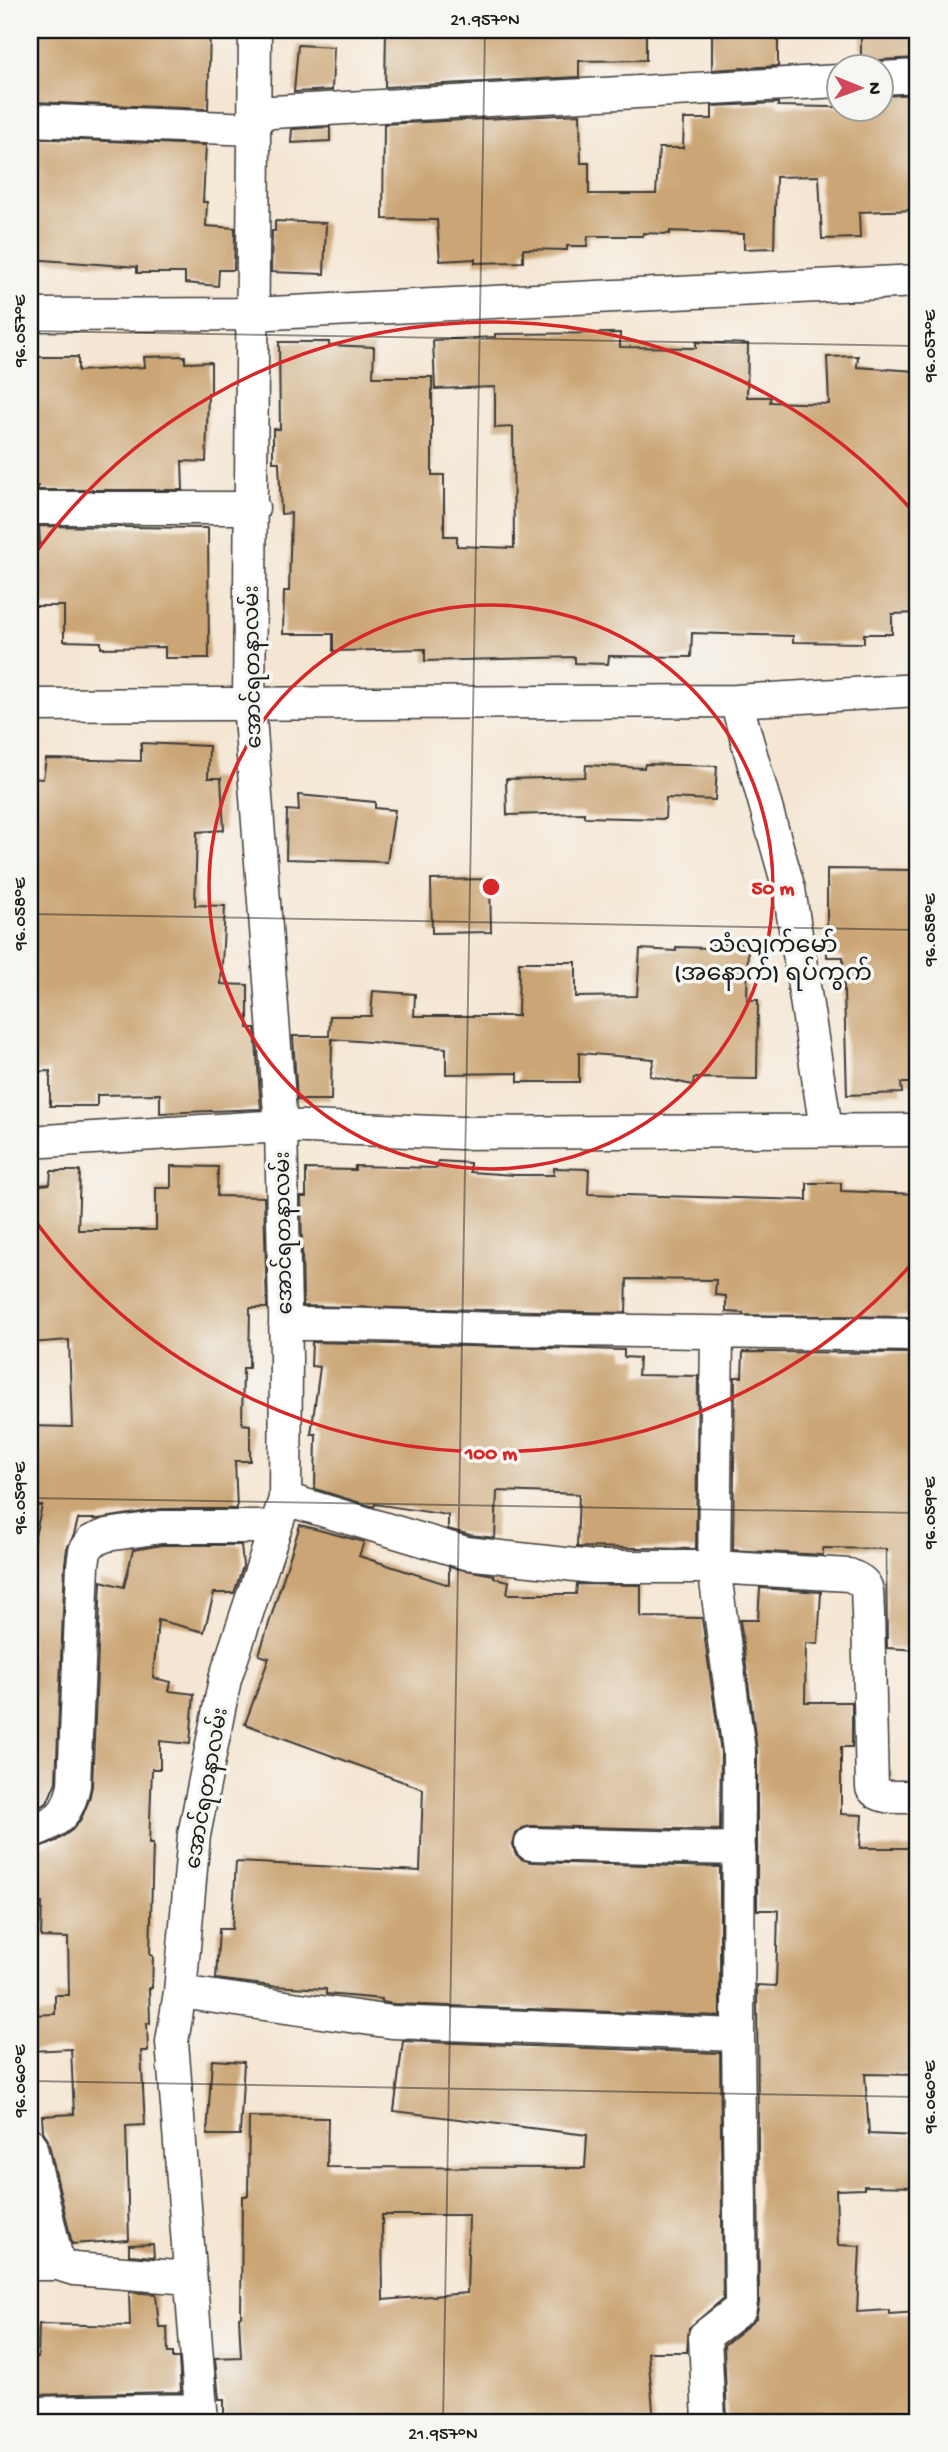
<svg xmlns="http://www.w3.org/2000/svg" width="948" height="2452" font-family="'Gochi Hand','Noto Sans Myanmar',sans-serif">
<rect width="100%" height="100%" fill="#f6f6f2"/>
<filter id="ink" filterUnits="userSpaceOnUse"><feTurbulence type="fractalNoise" baseFrequency=".0143" numOctaves="2"/><feDisplacementMap in="SourceGraphic" scale="14" xChannelSelector="R" yChannelSelector="G"/><feConvolveMatrix kernelMatrix="1 2 1 2 8 2 1 2 1" color-interpolation-filters="sRGB"/></filter>
<filter id="wash" filterUnits="userSpaceOnUse"><feTurbulence type="fractalNoise" baseFrequency=".00686" numOctaves="4" result="noise"/><feDisplacementMap in="SourceGraphic" scale="28" xChannelSelector="R" yChannelSelector="G"/><feGaussianBlur stdDeviation="1.57" result="paint"/><feColorMatrix in="noise" values="0 0 0 0 0 0 0 0 0 0 0 0 0 0 0 0 0 1.4 0 .05"/><feComposite in="paint" operator="in"/></filter>
<g filter="url(#wash)">
<rect width="100%" height="100%" fill="#f5e6d3"/>
<g id="blocks">
<path fill="#cba575" fill-rule="evenodd" d="M30,30H210L208,109L30,102Z
M386,30H646V60L579,61V77L385,87Z
M712,30H778V66L712,70Z
M861,30H918V58L880,60L867,66H861Z
M298,45L334,47L332,90L294,92Z
M918,94V210L859,212L860,238L822,239L819,176L776,177L774,248L744,249V234L670,231V234L643,233V236H588L587,246H567V250L523,249V262L475,263V259L440,261L437,220L383,219L384,124L580,114L581,163H589V194H656L659,148H683L684,119H712V106L778,103V106L881,108V96Z
M330,127V141L291,143L292,129Z
M30,138L206,145L203,202H207L206,226L235,228L234,270H219L218,286L185,283V273H137V267L30,259Z
M275,221L326,223L324,274L271,272L272,231H275Z
M620,333V347L696,348V342L748,344L747,397H771L770,402L829,404L827,357L858,356L857,367L915,371L911,439V493H918V613L892,614V634H864V643L793,642V636L692,633L691,657L609,656L608,664L575,663V657L425,661V649L333,651V634H283L284,591H289L291,513L281,514L279,462H273V429H280L279,342H329V345L374,347L373,377H432V475H444V536H457V546L514,548L513,427L495,428V387L435,389L433,340L495,337V334Z
M185,356V363L211,362V393H208L206,462L182,461L183,490H38V486H30V357H78V371L145,367L144,357Z
M39,526L208,528L209,658H165V647L101,648V642L64,641V606H30V545H40Z
M141,743L209,746L208,778H221L224,830L197,832L195,905L225,906L221,984L248,985V1028H255L261,1109L160,1113V1094L97,1095V1106H50V1071L30,1072V778L43,779L46,759L141,761Z
M645,764L717,766L715,800L666,798L665,819L584,817V813L507,815L506,779L585,777L586,765L644,768Z
M298,795L375,802V808L395,810L387,862L286,859L287,810L299,811Z
M827,869L918,870V1083H901L902,1093L847,1095L843,957H827Z
M490,879L491,932L432,933L431,880Z
M710,944H748L747,1000H758L757,1079L694,1078L693,1085L650,1076L654,1059L579,1053V1082H518V1073L446,1074V1048L332,1039L331,1100H297L293,1036H329L330,1016H371L373,991L415,994L414,1016H518L519,962H576V997L637,996L640,949L676,951V947L710,948Z
M438,1161L470,1163V1172L514,1175H554V1168L589,1169L588,1194L807,1200V1183H841V1191L918,1194V1317L743,1315V1313L726,1312V1296L715,1295L716,1280L627,1279L626,1313L303,1306L301,1197H306V1169L355,1170V1166L437,1168Z
M171,1166L218,1167L217,1196L264,1197L267,1308H250L249,1368H243L242,1424L250,1425V1461H235L237,1509H161L98,1519H78L74,1535L67,1548L65,1564L56,1782L47,1803L30,1812V1557L42,1506H30V1426L72,1427L69,1340L30,1343V1186L50,1184L51,1171H80L78,1230H156V1188H171Z
M312,1342L624,1350V1357L639,1358L638,1375L698,1376L696,1549L577,1547L579,1494L497,1491L495,1538L470,1535L448,1529V1515L375,1504L374,1507L315,1489L316,1434H311L320,1367L311,1366Z
M743,1352L918,1353L915,1428L914,1512H918V1650L887,1648L886,1549L823,1548V1555L733,1550L735,1377H742Z
M300,1525L364,1542L359,1556L449,1585V1567L494,1575V1578L509,1581L507,1594H576L577,1584L641,1585V1617L702,1618L721,1752L720,1830L531,1826L523,1828L516,1834L513,1844L515,1853L521,1859L531,1862L720,1867V2016L394,2004L382,2002V1999L326,1994V1989L272,1986L216,1979L219,1929H232L236,1862L420,1871L423,1789L245,1724L269,1658L259,1655Z
M162,1545H241L243,1566L234,1593H214L204,1632L158,1620L153,1678L171,1682L169,1691L194,1694L190,1744L160,1741V1769H152L149,1844H153L150,1955L153,1956L152,1988H149L150,2023H147L148,2051H141L145,2125L126,2126L129,2240L72,2244L48,2140L43,2131L42,2116L74,2114L71,2049L30,2051V2015L55,2014V1995H69L68,1938L41,1937L42,1903L34,1905L30,1882V1850L56,1841L72,1830L81,1819L89,1800L92,1786L101,1581L124,1587L133,1550Z
M760,1588L821,1592L818,1644L806,1643L805,1702H852V1747H841V1814L862,1815L860,1848H918V2075L865,2074L869,2134L918,2136V2187L864,2186V2189L836,2190L838,2245L860,2246L857,2312L889,2310V2314L918,2312V2422H727L724,2345L756,2319L759,2303L757,1985L776,1986L778,1910H757V1751L740,1620H758Z
M403,2041L720,2053L723,2299L689,2328L687,2352H648L654,2422H224V2399H219L215,2358L241,2357L239,2317L241,2316L242,2196H248L249,2117L328,2118L327,2167L585,2168L587,2135L394,2111ZM382,2215H469L467,2293L383,2300Z
M212,2060L244,2062L240,2135H207Z
M153,2244L154,2257L129,2255V2245Z
M129,2292L156,2294L159,2327H167L168,2353H173V2358H179L181,2392L30,2395V2357H38L39,2324L130,2326Z"/>
</g>
</g>
<g filter="url(#ink)">
<use href="#blocks" fill-opacity="0" stroke="#3d3a37" stroke-width="2"/>
<g fill="none" stroke-linecap="round" stroke-linejoin="round">
<defs>
<path id="street" d="M881,78L918,76
M254,113L839,81
M30,120L254,129
M30,315L251,314L918,281
M30,508H253
M736,701L789,889L826,1129
M30,705L736,701L918,690
M30,1142L281,1126L460,1133L918,1130
M285,1324C358,1323 430,1327 503,1329C642,1332 780,1334 918,1335
M285,1499L466,1553L593,1567H714L849,1575C872,1584 866,1589 868,1612L872,1788C881,1801 904,1796 918,1797
M30,1832C58,1821 68,1816 74,1785L83,1565L85,1551L92,1541L107,1535L161,1527H275
M531,1844L739,1849
M180,1992L392,2022L738,2035
M30,2144L58,2264
M30,2264H58L74,2269L190,2278
M30,2413L201,2410
M202,2422L172,2042L180,1992L194,1835L225,1679L285,1499L286,1358L281,1126L249,704L255,30
M709,2422L705,2336L740,2309L741,2301L738,2035L739,1751L714,1567L717,1334"/>
</defs>
<use href="#street" stroke="#3d3a37" stroke-width="35"/>
<use href="#street" stroke="#fff" stroke-width="32"/>
</g>
</g>
<path fill="none" stroke="#1c1c1c" stroke-width="2" stroke-opacity="0.45" d="M30,331L918,346M30,914L918,930M30,1498L918,1513M30,2081L918,2097M443,2422L485,30"/>
<g fill="none" stroke="#d62828" stroke-width="3.5">
<circle cx="491" cy="887" r="282"/>
<path d="M917 1258A565 565 0 0 1 31 1215M31 559A565 565 0 0 1 917 516"/>
</g>
<g text-anchor="middle" stroke-width="7" stroke-linejoin="round" paint-order="stroke">
<g font-size="21" fill="#1c1c1c" stroke="#f6f6f2">
<text transform="translate(252 667) rotate(-91)" y="7">အောင်ရတနာလမ်း</text>
<text transform="translate(283 1233) rotate(-91)" y="7">အောင်ရတနာလမ်း</text>
<text transform="translate(206 1788) rotate(-80)" y="7">အောင်ရတနာလမ်း</text>
</g>
<g font-size="24" fill="#1c1c1c" stroke="#f6f6f2">
<text x="773" y="952">သံလျက်မော်<tspan x="773" dy="28">(အနောက်) ရပ်ကွက်</tspan></text>
</g>
</g>
<circle cx="491" cy="887" r="10" fill="#d62828" stroke="#f6f6f2" stroke-width="3.5"/>
<g font-size="21" text-anchor="middle" font-weight="bold" fill="#d62828" stroke="#f6f6f2" stroke-width="7" stroke-linejoin="round" paint-order="stroke">
<text x="773" y="894">50 m</text>
<text x="491" y="1459">100 m</text>
</g>
<rect width="948" height="2452" fill="none" stroke="#f6f6f2" stroke-width="77"/>
<g transform="translate(860 88) rotate(91)"><circle r="33" fill="#f6f6f2" stroke="#9f9f9c" stroke-width="2"/>
<path d="M0-5L12 26L0 18L-12 26Z" fill="#d1495b"/>
<text y="-10" font-size="19" font-weight="bold" text-anchor="middle" fill="#1c1c1c">N</text>
</g>
<rect x="38" y="38" width="871" height="2376" fill="none" stroke="#1c1c1c" stroke-width="2.5"/>
<g font-size="18" text-anchor="middle" fill="#1c1c1c">
<text x="485" y="25">21.957°N</text>
<text transform="translate(19 331) rotate(-90)" y="6">96.057°E</text>
<text transform="translate(929 346) rotate(-90)" y="6">96.057°E</text>
<text transform="translate(19 914) rotate(-90)" y="6">96.058°E</text>
<text transform="translate(929 930) rotate(-90)" y="6">96.058°E</text>
<text transform="translate(19 1498) rotate(-90)" y="6">96.059°E</text>
<text transform="translate(929 1513) rotate(-90)" y="6">96.059°E</text>
<text transform="translate(19 2081) rotate(-90)" y="6">96.060°E</text>
<text transform="translate(929 2097) rotate(-90)" y="6">96.060°E</text>
<text x="443" y="2439">21.957°N</text>
</g>
</svg>
